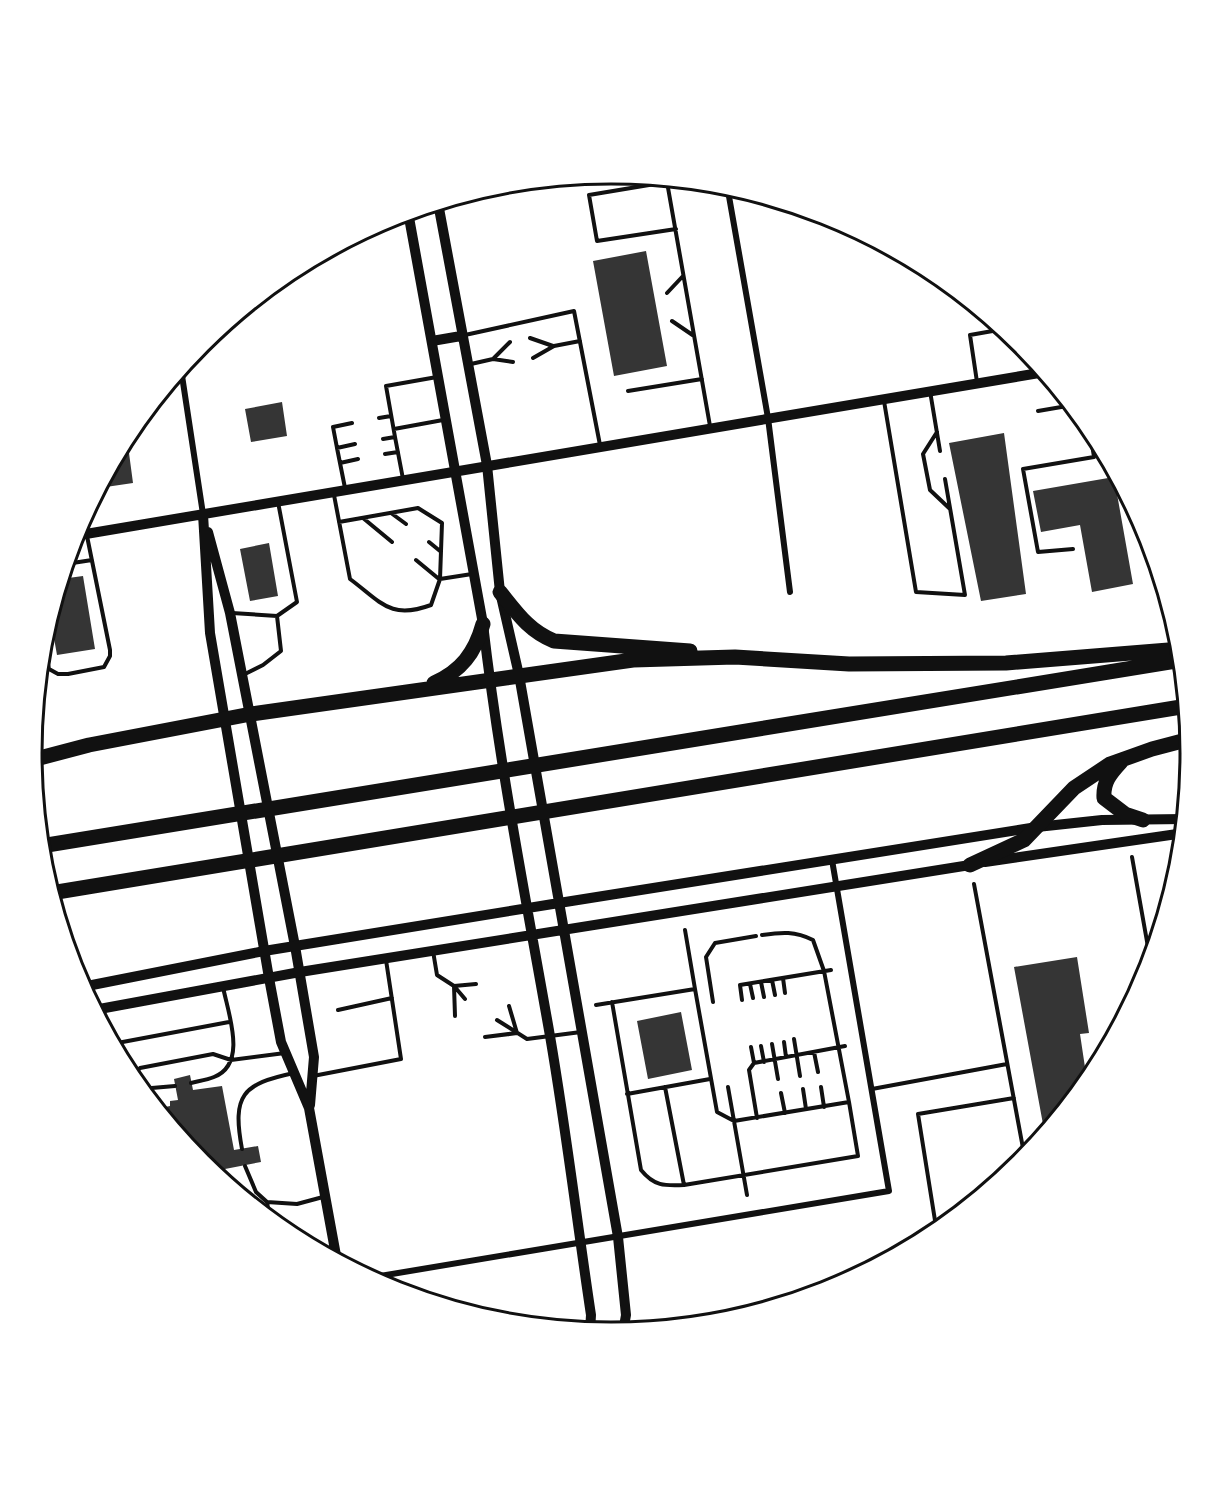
<svg xmlns="http://www.w3.org/2000/svg" width="1223" height="1507" font-family="'Golos Text',sans-serif">
<rect width="100%" height="100%" fill="#fff"/>
<path fill="#353535" d="M646,251L667,366L614,376L593,261Z
M282,402L287,436L251,442L245,409Z
M1004,433L1026,594L981,601L949,443Z
M129,453L133,483L99,488L117,455Z
M1114,477L1133,584L1092,592L1080,525L1041,532L1033,491Z
M269,543L278,596L250,601L240,549Z
M83,576L95,649L57,655L50,616L61,579Z
M1077,957L1089,1033L1080,1034L1086,1074L1095,1073L1045,1135L1014,967Z
M681,1012L692,1070L648,1079L637,1021Z
M190,1075L193,1090L222,1086L234,1150L258,1146L261,1162L225,1169L228,1186L201,1163L156,1109L170,1106V1101L178,1100L174,1079Z"/>
<g fill="none" stroke-linecap="round" stroke-linejoin="round">
<path stroke="#111" stroke-width="4" d="M680,180L667,182L710,426
M667,182L589,195L597,241L676,229
M667,293L683,276
M672,321L694,336
M465,335L574,311L600,445
M530,338L553,346
M494,358L510,342
M533,358L554,346L580,341
M471,364L493,359L513,362
M977,382L970,335L1004,329
M628,391L702,379
M930,391L940,451
M884,401L916,592L965,595L945,479
M1038,411L1073,405
M379,418L391,416
M394,429L443,420
M937,432L923,454L930,490L949,508
M395,437L386,386L437,377
M383,439L395,437L403,479
M337,448L333,427L352,423
M385,454L398,452
M340,463L358,459
M345,488L337,448L355,444
M334,495L350,579C381,602 390,620 431,605L440,579L472,574
M391,513L406,524
M363,518L392,542
M339,522L418,508L442,523L440,579
M429,542L440,551
M1073,549L1038,552L1023,469L1094,457L1089,425
M416,560L439,579
M66,564L92,560
M232,613L277,616L281,651L263,665L243,675
M277,616L297,602L278,502
M43,641L49,669L58,674H68L104,667L110,656V650L87,536
M1132,857L1151,964
M974,884L1025,1159
M433,951L437,975L454,986L465,999
M783,978L785,993
M772,980L775,995
M761,982L764,997
M750,984L753,998
M695,989L717,1112L734,1121L849,1102L824,971L813,940C795,931 782,932 762,935
M742,1000L740,985L831,970
M612,1002L641,1170C654,1186 664,1186 684,1185L858,1156L849,1102
M713,1002L706,957L715,943L756,936
M596,1005L695,989L685,930
M338,1010L392,998
M99,1012L101,1023
M455,1016L454,986L476,984
M497,1020L527,1039L581,1032
M485,1037L517,1033L509,1006
M794,1039L800,1076
M784,1042L786,1057
M112,1044L229,1022
M772,1044L778,1079
M761,1046L764,1062
M751,1047L754,1063
M814,1052L818,1072
M313,1076L401,1059L386,960
M131,1078L140,1068L213,1054L231,1060L285,1053
M191,1083C199,1081 207,1080 214,1077C248,1064 228,1013 223,987
M665,1087L684,1185
M728,1087L747,1195
M821,1087L824,1107
M140,1089L175,1086
M803,1089L806,1109
M872,1089L1007,1064
M781,1093L785,1113
M627,1094L710,1079
M757,1118L749,1070L754,1063L845,1046
M242,1149C232,1095 242,1084 294,1073
M245,1166L256,1192L267,1202L297,1204L323,1197
M267,1202L270,1220
M937,1233L918,1114L1014,1098"/>
<path stroke="#111" stroke-width="6" d="M727,185L768,418L790,592
M181,369L203,514
M368,1278L889,1191L832,860"/>
<path stroke="#111" stroke-width="10" d="M203,514L210,633L269,978L281,1042L309,1108L337,1261
M208,532L230,613L295,946L314,1057L310,1105
M74,536L1045,372
M985,862L1184,833
M559,903L1037,827L1102,820L1185,819"/>
<path stroke="#111" stroke-width="10" d="M438,203L487,465L500,592L519,675L618,1237L626,1315L623,1332
M408,212L483,624C499,763 526,899 550,1036C566,1129 577,1222 591,1315L590,1331
M432,341L461,336
M82,987L264,951L559,903
M94,1010L300,972L970,865"/>
<path stroke="#111" stroke-width="15" d="M500,592C517,613 529,631 554,641L690,651
M434,683C461,671 475,653 483,624
M32,760L89,745L251,714L633,660L735,657L849,664L1006,663L1181,649
M1121,762C1110,774 1103,782 1104,798L1125,814L1143,820
M41,846L1182,660
M970,865L1024,840L1074,788L1110,764L1152,749L1190,739
M51,893L1187,706"/>
</g>
<path d="M0 0H1223V1507H0ZM42 753a569 569 0 1 1 1138 0a569 569 0 1 1-1138 0Z" fill="#fff" fill-rule="evenodd"/>
<path fill="none" stroke="#111" stroke-width="3" d="M42 753a569 569 0 1 1 1138 0a569 569 0 1 1-1138 0Z"/>
</svg>
